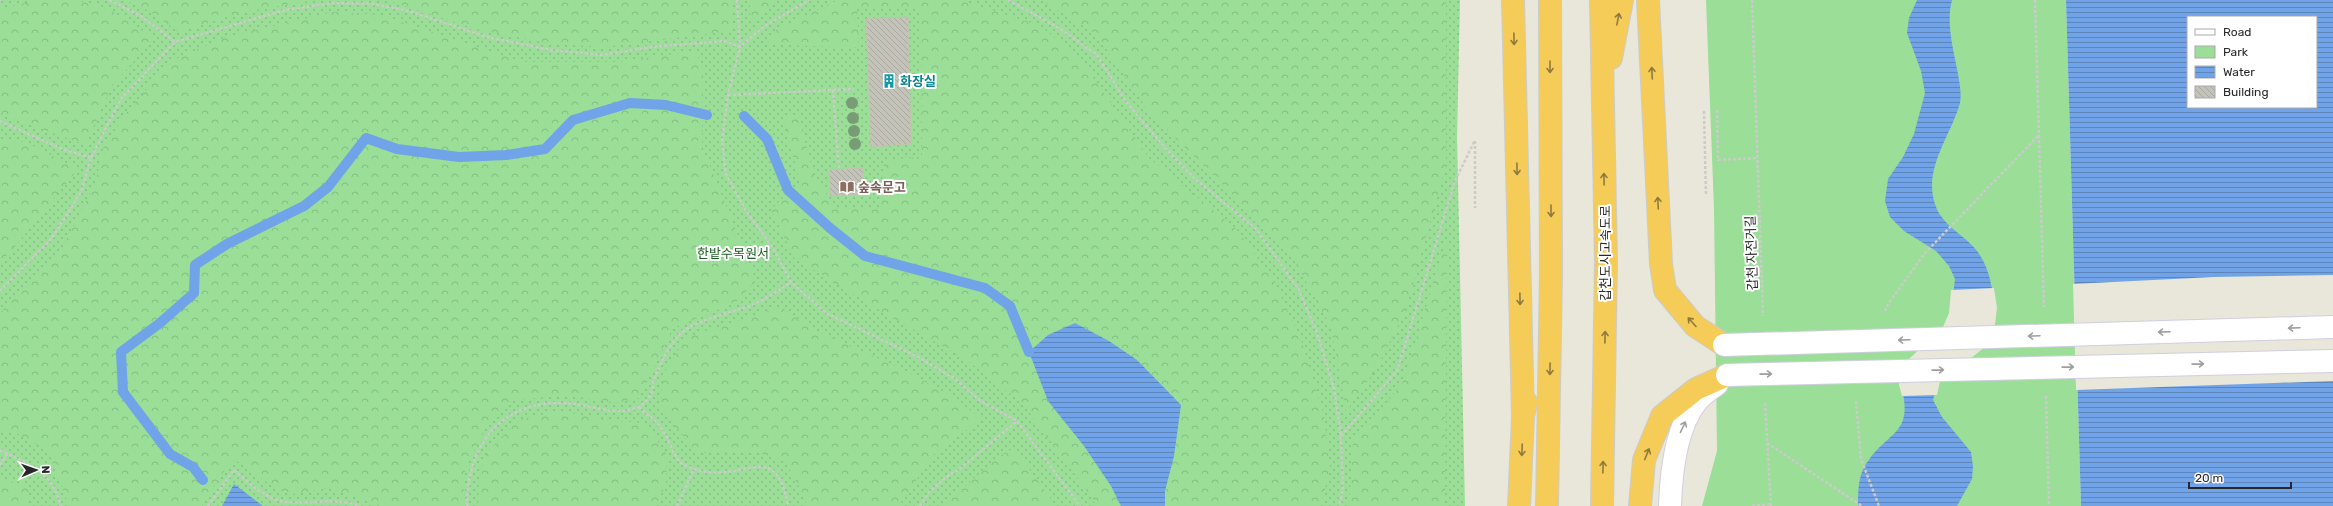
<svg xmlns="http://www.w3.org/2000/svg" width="2333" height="506" font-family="Rubik,'Noto Sans KR',sans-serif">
<defs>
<pattern id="grass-dots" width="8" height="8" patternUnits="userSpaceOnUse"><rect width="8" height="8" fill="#9ade97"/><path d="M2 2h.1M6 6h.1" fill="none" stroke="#85be82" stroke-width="1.8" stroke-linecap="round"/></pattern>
<pattern id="forest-crowns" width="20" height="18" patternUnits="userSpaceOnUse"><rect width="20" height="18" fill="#9ade97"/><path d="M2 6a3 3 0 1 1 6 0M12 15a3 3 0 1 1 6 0" fill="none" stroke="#85be82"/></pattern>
<pattern id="water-rules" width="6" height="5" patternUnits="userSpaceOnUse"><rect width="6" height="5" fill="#70a3e7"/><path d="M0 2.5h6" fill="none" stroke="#5c85bb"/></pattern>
<pattern id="building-back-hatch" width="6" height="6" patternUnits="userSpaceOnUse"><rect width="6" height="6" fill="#c4c3b9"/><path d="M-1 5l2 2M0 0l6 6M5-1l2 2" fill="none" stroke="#a8a89f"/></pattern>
</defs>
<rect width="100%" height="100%" fill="#e9e7d9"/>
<path fill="url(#grass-dots)" d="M0,0H1460L1457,137L1465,506H0Z"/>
<path fill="url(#forest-crowns)" d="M38,0C57,0 78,0 96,4C117,12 137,26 154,39L111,87L86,145L0,114V9Z
M125,0H316L243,12L179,32L149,11Z
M386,0H731V31L603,47L552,44L476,29Z
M750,0H779L750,22Z
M838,0H960L1041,26L1084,64L1149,158L1235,228L1272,277L1302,342L1324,416L1330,467L1323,498L1317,506H1095L1093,499L1023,404L968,361L876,308L794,258L771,209L800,182L783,118L798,115L814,176L836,208L880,207L884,160L922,157L921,7L857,9L859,48L766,44L777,29Z
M1041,0H1446V166L1405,312L1377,368L1346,412L1331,327L1288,249L1149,112L1096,34Z
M334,12L382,15L523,62H618L694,51L703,65L702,146L756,280L735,303L673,328L639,398L616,403L567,395L515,400L485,428L465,470L463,506H380L330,488L293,494L275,488L237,461L229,463L202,506H69L48,451L18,434L0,430V313L61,251L96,181L103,148L130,108L171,61L226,37Z
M0,140L26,142L78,169L14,248L0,262Z
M1447,239L1445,506H1349L1353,442L1402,384Z
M781,307L819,332L902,369L955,398L981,419L933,455L899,506H807L802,492L785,461L757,452L698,453L661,410L662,376L686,337Z
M557,411L616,421L645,423L667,455L666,483L656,506H478L479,471L490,449L519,420Z
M1014,448L1056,506H943L999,456Z
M0,478L30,487L27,506H0Z"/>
<path fill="#9ade97" d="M1706,0H2066L2081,506H1702L1717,451L1714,209Z"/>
<path fill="url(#water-rules)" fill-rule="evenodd" d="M1917,0H1952C1946,22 1953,48 1957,69C1959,80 1962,93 1960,103C1951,136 1923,168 1935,204C1941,225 1965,235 1977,251C1990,268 1992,288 1995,308L1938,380L1933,400L1942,417L1971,452L1973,466L1972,479L1957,506H1858C1858,491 1858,474 1868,461C1890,430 1914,434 1901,385L1944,328L1951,313L1955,279L1949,266L1936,251L1904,231L1890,217L1885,201L1888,179L1903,157L1914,134L1925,93L1921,71L1907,33L1909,18Z
M2066,0H2333V506H2081ZM2188,17H2316V107H2188Z
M1075,323L1109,341L1137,360L1181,405L1174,456L1165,491V506H1121L1111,486L1084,446L1048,401L1029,352L1048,335Z
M234,484L263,506H222Z"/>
<path fill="#e9e7d9" d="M2333,275V381L2076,390L2073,284L2213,277Z
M1994,288L1997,308L1994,332L1985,347L1970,359L1951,368L1940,381L1937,395L1902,396L1899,385L1900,372L1909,359L1943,327L1949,313L1951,290Z"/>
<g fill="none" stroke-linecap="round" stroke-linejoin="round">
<path stroke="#70a3e7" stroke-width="10" d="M744,116L767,139L788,190L830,228L865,256L985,288L1010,306L1029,352
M203,480L193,467L170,454L123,392L121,352L160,323L194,293L195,265L227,244L304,206L328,187L366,138L397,149L459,157L506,155L545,149L573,120L630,103L666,105L707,115"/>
</g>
<path fill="url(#building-back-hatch)" stroke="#c4c3b3" d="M908,17L911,144L871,147L866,19Z
M863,168V194L830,196L829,170Z"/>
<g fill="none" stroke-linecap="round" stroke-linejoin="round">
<defs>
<path id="minor" d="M1670,506C1671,474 1676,428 1696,402C1701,395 1711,389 1717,384"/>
<path id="highway" d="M1513,0L1523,417
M1601,0L1606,262L1602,506
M1648,0L1661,264L1665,290L1695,326L1724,345
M1611,58L1622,0
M1519,506L1523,417L1526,402
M1547,506L1551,274L1550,0
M1640,506L1644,460L1662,416L1696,389L1727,375"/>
</defs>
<use href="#minor" stroke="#d0cee0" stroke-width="24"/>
<use href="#highway" stroke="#cbcbcb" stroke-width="24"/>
<path stroke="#cbcbcb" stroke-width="2.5" stroke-dasharray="3 2" stroke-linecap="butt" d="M0,0H1
M109,0L141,16L175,42L285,10L334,3L373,4L409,11L487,37L551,50L602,55L651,47L725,41L740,47L763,27L809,0
M737,0L740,47L728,95L722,141L726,174L746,211L773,248L791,282L826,313L920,358L955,379L979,400L1017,421L1080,506
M1008,0L1059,28L1097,55L1125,100L1164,147L1194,178L1256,229L1299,290L1317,333L1334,388L1341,436L1343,490L1339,506
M1752,0L1763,316
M2035,0L2044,307
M833,90L839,169
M728,95L854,89
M1717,110L1718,160L1757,158
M1704,111L1706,196
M0,121L62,149L91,158
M1475,141V208
M0,291L52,238L81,192L91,158L120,100L175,42
M1885,311L1888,304L1925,253L2039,135
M2046,396L2049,506
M1856,401L1861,459L1879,506
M1765,403L1771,506
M639,407C646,414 656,420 661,428C669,438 672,454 681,463C686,467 695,469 701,471C745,481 777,439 788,506
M1341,436L1397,371L1455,181L1475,140
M1767,443L1862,506
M0,450C29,465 51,470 61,506
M0,465L7,454
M208,506L234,470C247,481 263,497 280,501C307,506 333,496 360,506
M467,506C467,439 507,396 575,404C596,407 617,416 638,407C642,406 649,398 651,394C653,390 652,384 654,380C659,365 669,346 679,335C690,322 732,312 749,306C764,300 778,291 791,282
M677,506L694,469
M920,506L929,492L946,477L961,468L1017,421
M1752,506L1771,504"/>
<use href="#minor" stroke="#fff" stroke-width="22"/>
<use href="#highway" stroke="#f5cc58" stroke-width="22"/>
<defs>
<path id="minor-bridge" d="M1724,345L2333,327
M1727,375L2333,361"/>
</defs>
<use href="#minor-bridge" stroke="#d0cee0" stroke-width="24" stroke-linecap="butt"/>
<use href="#minor-bridge" stroke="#fff" stroke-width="22"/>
</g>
<g fill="#789c75">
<circle cx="852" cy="103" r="6"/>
<circle cx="853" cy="118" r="6"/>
<circle cx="854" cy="131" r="6"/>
<circle cx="855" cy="144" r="6"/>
</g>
<defs><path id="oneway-shaft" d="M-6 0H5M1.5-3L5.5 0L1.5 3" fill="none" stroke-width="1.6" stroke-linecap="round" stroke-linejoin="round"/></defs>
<g stroke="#8e7a40">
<use href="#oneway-shaft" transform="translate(1618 19) rotate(-79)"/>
<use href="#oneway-shaft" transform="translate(1514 39) rotate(89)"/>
<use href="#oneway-shaft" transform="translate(1550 67) rotate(90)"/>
<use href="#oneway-shaft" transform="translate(1652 73) rotate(-93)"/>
<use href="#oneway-shaft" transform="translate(1517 169) rotate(89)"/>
<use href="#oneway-shaft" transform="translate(1604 179) rotate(-91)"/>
<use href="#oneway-shaft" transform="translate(1658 203) rotate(-93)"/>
<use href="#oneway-shaft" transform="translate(1551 211) rotate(90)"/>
<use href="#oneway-shaft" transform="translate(1520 299) rotate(89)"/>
<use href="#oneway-shaft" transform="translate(1692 322) rotate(-132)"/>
<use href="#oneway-shaft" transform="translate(1605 337) rotate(-89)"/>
<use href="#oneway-shaft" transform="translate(1550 369) rotate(91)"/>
<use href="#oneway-shaft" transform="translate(1522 450) rotate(92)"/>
<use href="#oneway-shaft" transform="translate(1647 454) rotate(-68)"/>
<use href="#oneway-shaft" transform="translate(1603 467) rotate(-89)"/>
</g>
<g stroke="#9e9e9e">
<use href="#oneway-shaft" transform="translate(2294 328) rotate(178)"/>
<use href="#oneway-shaft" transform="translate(2164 332) rotate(178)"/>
<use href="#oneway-shaft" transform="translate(2034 336) rotate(178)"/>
<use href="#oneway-shaft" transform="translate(1904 340) rotate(178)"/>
<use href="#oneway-shaft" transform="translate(2198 364) rotate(-1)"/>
<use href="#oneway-shaft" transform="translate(2068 367) rotate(-1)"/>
<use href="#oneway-shaft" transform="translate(1938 370) rotate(-1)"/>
<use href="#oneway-shaft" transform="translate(1766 374) rotate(-1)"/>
<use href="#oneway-shaft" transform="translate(1683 427) rotate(-64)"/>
</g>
<defs>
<symbol id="building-bare" viewBox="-9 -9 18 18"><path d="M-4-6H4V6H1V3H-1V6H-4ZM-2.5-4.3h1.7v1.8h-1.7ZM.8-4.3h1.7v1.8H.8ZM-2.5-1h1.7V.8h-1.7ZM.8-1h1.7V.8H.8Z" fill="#0f9aa8" stroke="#fff" stroke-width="2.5" paint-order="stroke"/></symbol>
<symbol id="library-bare" viewBox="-9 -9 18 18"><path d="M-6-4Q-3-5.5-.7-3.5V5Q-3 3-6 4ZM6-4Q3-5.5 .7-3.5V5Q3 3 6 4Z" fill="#8d6e63" stroke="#fff" stroke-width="2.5" paint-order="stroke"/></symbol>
</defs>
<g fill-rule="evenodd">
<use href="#building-bare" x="879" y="71" width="20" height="20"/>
<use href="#library-bare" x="837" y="177" width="20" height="20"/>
</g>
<g text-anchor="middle" stroke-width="4" stroke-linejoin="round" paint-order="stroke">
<g font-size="13" font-weight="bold" fill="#0d838f" stroke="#fff" text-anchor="start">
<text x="900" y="86">화장실</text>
</g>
<g font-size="13" font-weight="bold" fill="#785e54" stroke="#fff" text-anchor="start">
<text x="858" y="192">숲속문고</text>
</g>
<g font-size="13" fill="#1c5f23" stroke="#fff">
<text x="733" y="258">한밭수목원서</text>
</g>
<g font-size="13" fill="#272727" stroke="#fff">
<text transform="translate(1605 253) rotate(-90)" y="5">갑천도시고속도로</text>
<text transform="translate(1751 253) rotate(-92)" y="5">갑천 자전거길</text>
</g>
</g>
<rect x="2187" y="16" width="130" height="92" fill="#ffffff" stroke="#a9a9a9"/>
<rect x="2195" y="29" width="20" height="6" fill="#ffffff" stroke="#a9a9a9"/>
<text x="2223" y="36" font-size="12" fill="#272727">Road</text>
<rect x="2195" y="46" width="20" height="12" fill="#9ade97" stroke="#a9a9a9"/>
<text x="2223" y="56" font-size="12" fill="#272727">Park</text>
<rect x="2195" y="66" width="20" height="12" fill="url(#water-rules)" stroke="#a9a9a9"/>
<text x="2223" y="76" font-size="12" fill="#272727">Water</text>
<rect x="2195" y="86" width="20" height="12" fill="url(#building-back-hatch)" stroke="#a9a9a9"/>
<text x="2223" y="96" font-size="12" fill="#272727">Building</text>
<g transform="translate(36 470) rotate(88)" stroke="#ffffff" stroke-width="3" paint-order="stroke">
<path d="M0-3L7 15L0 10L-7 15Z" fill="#272727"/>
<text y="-6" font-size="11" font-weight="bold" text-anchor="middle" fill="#272727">N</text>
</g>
<path d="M2189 482v6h102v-6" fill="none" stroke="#272727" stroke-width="2"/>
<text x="2195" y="482" font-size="12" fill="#272727" stroke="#ffffff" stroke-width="3" paint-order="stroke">20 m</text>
</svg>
